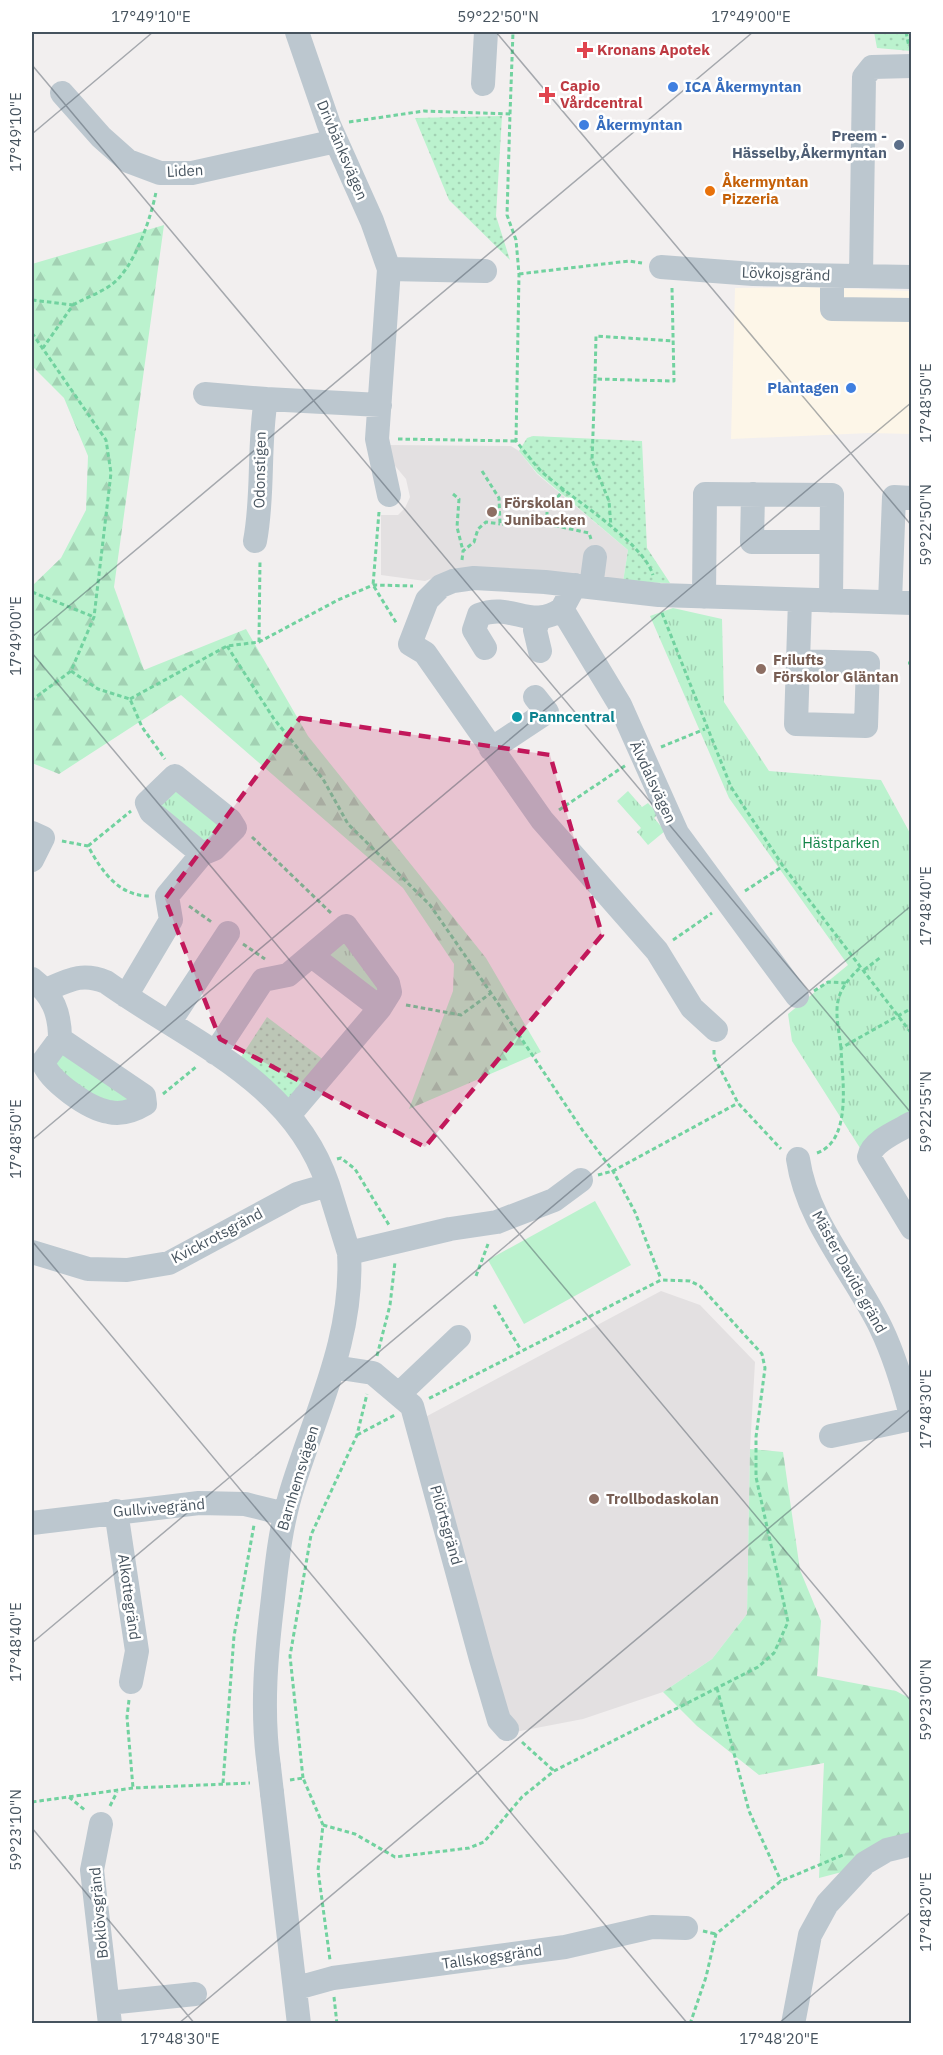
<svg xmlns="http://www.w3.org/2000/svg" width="943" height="2055" font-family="'IBM Plex Sans',sans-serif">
<defs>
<pattern id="grass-dots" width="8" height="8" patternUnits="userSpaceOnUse" patternTransform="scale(1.5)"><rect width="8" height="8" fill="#bbf2ce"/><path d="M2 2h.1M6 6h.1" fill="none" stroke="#a2d1b3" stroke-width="1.8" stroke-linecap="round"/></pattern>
<pattern id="forest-firs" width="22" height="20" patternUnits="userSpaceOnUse" patternTransform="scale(1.5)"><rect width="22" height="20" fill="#bbf2ce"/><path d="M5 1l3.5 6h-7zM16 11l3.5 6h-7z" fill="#a2d1b3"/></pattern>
<pattern id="park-tufts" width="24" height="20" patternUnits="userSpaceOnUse" patternTransform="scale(1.5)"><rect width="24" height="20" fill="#bbf2ce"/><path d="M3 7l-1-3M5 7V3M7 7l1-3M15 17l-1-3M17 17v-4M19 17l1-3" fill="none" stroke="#a2d1b3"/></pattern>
</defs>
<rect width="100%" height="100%" fill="#f2efef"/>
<path fill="#fdf6e8" d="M807,287L911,291V434L870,433L731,439L735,288Z"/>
<path fill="#e3e0e1" d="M388,445L511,446L519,451L537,474L628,550L623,582L446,573L425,581L381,575V515H398L405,508L410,497L406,479L391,461Z
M661,1291L700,1305L755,1362L750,1449L747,1614L712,1659L663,1692L583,1719L510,1733L416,1422Z"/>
<path fill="url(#grass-dots)" d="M874,32H911V51L877,48Z
M502,116L496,216L510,260L449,200L415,118Z
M533,436L642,441L647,548L670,583L623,582L628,550L537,473L519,451L527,438Z
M267,1017L329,1064L294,1107L239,1060Z"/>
<path fill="url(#forest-firs)" d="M164,225L114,587L144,670L246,629L308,736L486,958L541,1052L409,1109L453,991L454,964L403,888L181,695L59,774L32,763V586L61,558L86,510L88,456L64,398L32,366V264Z
M750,1449L783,1452L800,1570L821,1621L817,1676L896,1691L911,1699V1835L842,1872L819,1878L824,1763L759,1775L697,1726L663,1692L712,1659L747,1614Z"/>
<path fill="url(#park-tufts)" d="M673,608L722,619L724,702L769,771L881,780L911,835V1120L860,1148L792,1041L788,1014L848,965L729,798L650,616Z
M169,783L227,825L208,846L155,808Z
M628,791L642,807L648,803L658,814L654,818L665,831L648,845L637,832L641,828L617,801Z
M343,937L384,988L378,996L324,957Z
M60,1047L135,1097L126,1105L88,1098L52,1064Z"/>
<path fill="#bbf2ce" d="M595,1201L631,1265L524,1324L488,1260Z"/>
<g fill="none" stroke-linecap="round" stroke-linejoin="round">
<path stroke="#71d29f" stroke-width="3" stroke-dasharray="4.5 3" stroke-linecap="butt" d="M906,32L909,47
M510,114L513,32
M349,122L424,111L510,114L507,215L516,240L519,274L516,441C524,451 532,461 540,470C568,497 642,540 653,575
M519,274L629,261L642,263
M672,288L674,381L595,379L596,336L673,341
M32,300L73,305L43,348
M73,305C85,298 100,293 111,285C134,269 151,218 156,192
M32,333L106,440L111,473L94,617L71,671L32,700
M595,379L592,460L609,501L611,527
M398,439L516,441
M482,471L499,498L500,524H547V511L564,489
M453,494L459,499L457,527L463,551
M379,512L373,585L397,624
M547,524L589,533L591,539
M462,560L463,551L474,542L478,529L486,522L500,524
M32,592L94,617
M662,613L731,787L783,866L912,1034
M259,642L260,560
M227,646L274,719L323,779L348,824L430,905L491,993L583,1131L613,1171L635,1212L661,1279
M908,663H912
M71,671L98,689L130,699L142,727L165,759
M130,699L227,646L259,642L338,600L373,585L413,586
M661,747L705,729
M559,810L626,765
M252,837L331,913
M62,841L88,846C101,870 118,896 149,896
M88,846L131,811
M745,891L783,866
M189,906L213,923
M673,940L712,913
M243,944L265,959
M864,970L881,957
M814,991L828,982L846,983
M406,1005L461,1015L491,993
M841,1048C836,1010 830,995 861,967
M714,1050V1057L738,1103L781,1149
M163,1094L196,1067
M817,1153C853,1140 842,1078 841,1048L912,1008
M337,1159L341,1158L355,1169L389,1225
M598,1175L613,1171L738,1103
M476,1276L488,1244
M494,1305L521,1350
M377,1356L390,1305L395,1262
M357,1435L395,1415
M717,1688L749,1811L781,1881
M129,1700L127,1717L133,1788
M522,1742L554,1771
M303,1778L290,1656L311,1535L357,1435L367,1394
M290,1780L303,1778L323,1825L318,1870L330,1960
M223,1783L234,1636L254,1525
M69,1797L86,1811
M32,1802L133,1788L250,1783
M110,1806L117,1792
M323,1825L355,1834L395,1857L469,1848L484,1842L522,1797L554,1771L758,1667L774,1653L788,1622L756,1477V1437L765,1368L762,1354L700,1286L690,1281L661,1280L428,1399
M703,1931L716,1934
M334,1997L337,2024
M690,2024L706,1977L716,1934L781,1881L845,1854"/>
<path stroke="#bcc7cf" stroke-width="24" d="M297,32L329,125L372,221L389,269L377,439L389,495
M483,84L486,32
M62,93L101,137L128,161L160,173H192L336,141
M661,267L753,274L912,277
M389,269L485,271
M832,276V309L912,310
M861,276L864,77L872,67L912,66
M205,394L266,399
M753,494L752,542H831
M255,541C264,494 258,446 266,399L380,405
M575,585L562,609L620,705L677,833L797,996
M591,587L595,557
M704,597L705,494L832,495L831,601
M890,602L894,497L912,498
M539,619L535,630L540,651
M485,648L474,630L479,615C512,602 531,631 562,609
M798,661L868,663L866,726L796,724L800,600
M491,749L547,712L535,697
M175,776L230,820L235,828L214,849L202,854L151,812L147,803Z
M32,833L43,838L32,860
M312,956L380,1008
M32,979C53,995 60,1013 60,1039L144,1096L145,1104C135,1110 121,1115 109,1112C89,1109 49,1081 43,1062L60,1039
M46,990C69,980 82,972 106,982C190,1042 293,1080 328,1185
M126,996L171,920L167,896L202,854
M169,1023L228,933
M716,1030L692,1008L657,951L542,820L425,653L410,644L427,600L441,586L453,581L474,578L545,582L659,595L912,603
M215,1053L263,980L288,975L346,926L388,983L390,992L380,1008L290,1114
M912,1123C898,1131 872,1141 869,1157L912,1228
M798,1159C807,1222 854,1272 881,1328C895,1357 904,1388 912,1419
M32,1252L88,1269L127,1270L169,1263L297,1194L328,1185L349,1253
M334,1367L373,1373L412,1406L481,1659L499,1720L507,1729
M399,1394L459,1337
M831,1436L911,1419
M116,1511L137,1651L131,1682
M32,1523L199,1503L245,1504L285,1514
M269,1767C261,1710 266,1655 273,1598C277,1561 281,1523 293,1486C317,1409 354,1336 349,1253L450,1229L497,1222L554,1200L581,1180
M272,1793L299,2024
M101,1824L92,1870L110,2024
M297,1988L333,1978L565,1947L652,1927L686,1928
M108,2003L195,1994
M793,2024L810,1935L827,1904L865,1863L887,1850L912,1844"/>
<path stroke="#bcc7cf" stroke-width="24" d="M269,1767L272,1793"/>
</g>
<path fill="#c2185b" fill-opacity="0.2" stroke="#c2185b" stroke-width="4.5" stroke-dasharray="12 8" stroke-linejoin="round" d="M300,718L550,755L602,935L425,1147L220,1039L165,899Z"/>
<path fill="none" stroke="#46535e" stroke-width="1.5" stroke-opacity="0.45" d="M496,32L912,526M32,65L912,1114M32,134L153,32M32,637L753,32M32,653L912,1702M32,1140L912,402M32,1241L688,2024M32,1643L912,905M32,1828L195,2024M178,2024L912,1408M778,2024L912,1911"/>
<g fill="#e0444e" stroke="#fff" stroke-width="2">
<path d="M582 41h6v6h6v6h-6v6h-6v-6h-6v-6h6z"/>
<path d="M544 86h6v6h6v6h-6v6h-6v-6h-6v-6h6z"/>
</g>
<g fill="#3f7fe0" stroke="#fff" stroke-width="2">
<circle cx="673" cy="87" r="6"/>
<circle cx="584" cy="125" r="6"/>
<circle cx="851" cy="388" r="6"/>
</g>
<circle fill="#5c6f8a" stroke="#fff" stroke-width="2" cx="899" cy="145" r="6"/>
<circle fill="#e8710a" stroke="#fff" stroke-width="2" cx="710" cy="191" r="6"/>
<g fill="#8d6e63" stroke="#fff" stroke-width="2">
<circle cx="492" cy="512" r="6"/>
<circle cx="761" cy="669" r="6"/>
<circle cx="594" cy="1499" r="6"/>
</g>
<circle fill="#0f9aa8" stroke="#fff" stroke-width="2" cx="517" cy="717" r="6"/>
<g text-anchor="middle" stroke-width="5" stroke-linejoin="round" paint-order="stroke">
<g font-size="15" font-weight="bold" fill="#be3a42" stroke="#fff" text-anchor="start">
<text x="597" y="55">Kronans Apotek</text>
<text x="560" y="91">Capio<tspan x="560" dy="17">Vårdcentral</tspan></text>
</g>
<g font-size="15" font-weight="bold" fill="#366cbe" stroke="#fff" text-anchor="start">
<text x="685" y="92">ICA Åkermyntan</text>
<text x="596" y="130">Åkermyntan</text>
<text x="839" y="393" text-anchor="end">Plantagen</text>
</g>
<g font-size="15" font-weight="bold" fill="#4e5e75" stroke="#fff" text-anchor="end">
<text x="887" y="141">Preem -<tspan x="887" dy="17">Hässelby,Åkermyntan</tspan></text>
</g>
<g font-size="15" fill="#46535e" stroke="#fff">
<text transform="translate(342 150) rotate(67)" y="5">Drivbänksvägen</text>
<text transform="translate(185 171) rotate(-3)" y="5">Liden</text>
<text transform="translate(786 274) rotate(2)" y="5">Lövkojsgränd</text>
<text transform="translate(260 470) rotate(-89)" y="5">Odonstigen</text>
<text transform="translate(653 782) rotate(65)" y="5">Älvdalsvägen</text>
<text transform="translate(217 1236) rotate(-28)" y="5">Kvickrotsgränd</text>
<text transform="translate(849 1272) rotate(61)" y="5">Mäster Davids gränd</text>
<text transform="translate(298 1478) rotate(-73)" y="5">Barnhemsvägen</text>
<text transform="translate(159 1508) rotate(-5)" y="5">Gullvivegränd</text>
<text transform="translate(446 1525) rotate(74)" y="5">Pilörtsgränd</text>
<text transform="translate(129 1597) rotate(82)" y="5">Alkottegränd</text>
<text transform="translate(99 1913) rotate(-95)" y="5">Boklövsgränd</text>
<text transform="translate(492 1957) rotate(-8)" y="5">Tallskogsgränd</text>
</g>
<g font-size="15" font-weight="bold" fill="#c56008" stroke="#fff" text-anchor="start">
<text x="722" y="187">Åkermyntan<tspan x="722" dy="17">Pizzeria</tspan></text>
</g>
<g font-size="15" font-weight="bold" fill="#785e54" stroke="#fff" text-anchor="start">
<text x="504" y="508">Förskolan<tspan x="504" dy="17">Junibacken</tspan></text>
<text x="773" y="665">Frilufts<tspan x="773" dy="17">Förskolor Gläntan</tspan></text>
<text x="606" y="1504">Trollbodaskolan</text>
</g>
<g font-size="15" font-weight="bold" fill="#0d838f" stroke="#fff" text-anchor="start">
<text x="529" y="722">Panncentral</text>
</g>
<g font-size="15" fill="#118447" stroke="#fff">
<text x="841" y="848">Hästparken</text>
</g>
</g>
<rect width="943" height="2055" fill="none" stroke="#ffffff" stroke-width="66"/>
<rect x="33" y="33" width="877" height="1989" fill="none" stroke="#46535e" stroke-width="2"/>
<g font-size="15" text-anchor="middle" fill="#46535e">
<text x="151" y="22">17°49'10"E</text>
<text x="498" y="22">59°22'50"N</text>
<text x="751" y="22">17°49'00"E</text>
<text transform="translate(16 132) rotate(-90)" y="5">17°49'10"E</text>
<text transform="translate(926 403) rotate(-90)" y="5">17°48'50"E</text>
<text transform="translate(926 525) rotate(-90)" y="5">59°22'50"N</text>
<text transform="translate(16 636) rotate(-90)" y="5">17°49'00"E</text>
<text transform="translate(926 906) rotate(-90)" y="5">17°48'40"E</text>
<text transform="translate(926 1112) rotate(-90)" y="5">59°22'55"N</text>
<text transform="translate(16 1139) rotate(-90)" y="5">17°48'50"E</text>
<text transform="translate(926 1409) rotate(-90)" y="5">17°48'30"E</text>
<text transform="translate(16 1642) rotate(-90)" y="5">17°48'40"E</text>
<text transform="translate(926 1700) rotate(-90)" y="5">59°23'00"N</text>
<text transform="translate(16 1830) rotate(-90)" y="5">59°23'10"N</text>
<text transform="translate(926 1912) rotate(-90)" y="5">17°48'20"E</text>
<text x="180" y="2044">17°48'30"E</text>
<text x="779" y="2044">17°48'20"E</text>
</g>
</svg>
